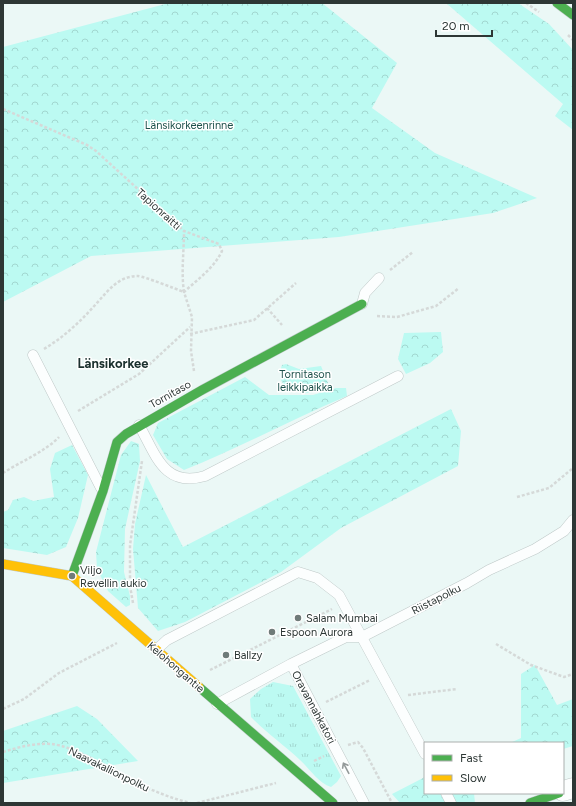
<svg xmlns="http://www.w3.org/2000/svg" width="576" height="806" font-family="Figtree,sans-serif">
<defs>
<pattern id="grass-tufts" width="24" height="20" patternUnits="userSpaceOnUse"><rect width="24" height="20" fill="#bcfaf2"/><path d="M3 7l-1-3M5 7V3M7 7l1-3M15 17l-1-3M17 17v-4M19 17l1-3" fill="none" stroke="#a2d7d0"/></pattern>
<pattern id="forest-crowns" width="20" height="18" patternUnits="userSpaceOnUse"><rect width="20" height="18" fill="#bcfaf2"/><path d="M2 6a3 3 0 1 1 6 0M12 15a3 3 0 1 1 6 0" fill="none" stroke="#a2d7d0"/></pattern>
</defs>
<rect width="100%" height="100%" fill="#ebf8f6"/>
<path fill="url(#grass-tufts)" d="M273,682L293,686L341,776L337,782L331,787C318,783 310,769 300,760C284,745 266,733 251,717L250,699L261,689Z"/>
<path fill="url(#forest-crowns)" d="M169,3H322L397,63L372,108L435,153L537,198L493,213L339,237L91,256L3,302V47Z
M446,3H518L549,24L573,50V130L555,116L563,104Z
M441,332L443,352L430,363L406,374L398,359L404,333Z
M286,364L299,369L321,366L328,383L307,393C291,389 274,386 282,365Z
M245,377L269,395H313L336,388H346L347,396C292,419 240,448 184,470L167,459L153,435L158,423Z
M451,409L461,431L458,466L341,528L281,572L185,622L158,631L138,608L133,549L135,524L146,475L183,547Z
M131,441L139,444L140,461L125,529L124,572L130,596V605L126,607L108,591L97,569L96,552L121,455Z
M72,445L88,475L78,518L66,547L47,555L3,548V512L8,510L13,500L24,497L33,501L54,497L50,469L55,453Z
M535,665L557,705L573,699V746L563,749V743H510L521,738V674Z
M77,706L97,719L138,761L3,783V731Z
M425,777V793H474L475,803H400L392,794Z"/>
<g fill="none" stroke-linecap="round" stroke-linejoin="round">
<defs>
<path id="lane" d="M362,304L365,293L379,278
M33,355L101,488
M139,425C156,455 164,488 205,476L398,376
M156,650L167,640L298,572L317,578L339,595L425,754
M291,664L364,803
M217,704L291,664L346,637H362L467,583L489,570L535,549L564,531L573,520
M446,793L451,803"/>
<path id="street" d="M563,791L573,788"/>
<path id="fast" d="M557,3L573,15
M72,576L103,491L117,442L126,434L202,390L362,304
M199,687L333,803
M530,803L559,793"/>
<path id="slow" d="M3,564L72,576L199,687"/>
</defs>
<use href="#lane" stroke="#bfc9c8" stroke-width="11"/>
<use href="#street" stroke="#bfc9c8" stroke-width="21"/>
<use href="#fast" stroke="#bfc9c8" stroke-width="10"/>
<use href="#slow" stroke="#bfc9c8" stroke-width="10"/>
<path stroke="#d5d9d8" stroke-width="2.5" stroke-dasharray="3 2" stroke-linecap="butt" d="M526,3L539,12
M568,35L573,40
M3,109L87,145L96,151L184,231L219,244L222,251C214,268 198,279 184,292L192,317L191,351L194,371
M390,270L413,252
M267,308L282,325
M377,316L397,317L436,306L459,288
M190,334L254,320L296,283
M44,349C64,337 81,321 96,304C108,291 118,276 138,276C143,276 176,289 184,292C181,272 184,252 184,231
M78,411L139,374L190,327
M3,473C20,462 46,451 59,437
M517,497L549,488L573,468
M133,603L130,586V545L142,461
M496,644L531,665L564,677L573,674
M210,670L332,609
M408,695L457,689
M326,702L370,680
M3,709L24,699L59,673L117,643
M348,745L358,742L363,748L392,803
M3,752C19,747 34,743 51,744C75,746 114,771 135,782C153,791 171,798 190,803
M314,761L324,756
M197,803L276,783"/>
<use href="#lane" stroke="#fcfefe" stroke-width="10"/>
<use href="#street" stroke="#fcfefe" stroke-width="20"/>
<use href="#fast" stroke="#4caf50" stroke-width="9"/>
<use href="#slow" stroke="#ffc107" stroke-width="9"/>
</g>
<defs><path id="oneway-shaft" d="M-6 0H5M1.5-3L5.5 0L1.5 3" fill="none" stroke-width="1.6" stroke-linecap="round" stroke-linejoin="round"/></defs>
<use stroke="#949a9a" href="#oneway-shaft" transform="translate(346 768) rotate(-118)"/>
<g fill="#707b79" stroke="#fff" stroke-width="1.5">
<circle cx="72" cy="576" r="4"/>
<circle cx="298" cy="618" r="4"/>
<circle cx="272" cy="632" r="4"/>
<circle cx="226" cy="655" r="4"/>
</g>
<g text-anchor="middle" stroke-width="3" stroke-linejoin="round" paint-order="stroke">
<g font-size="11" fill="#1d514b" stroke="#fff">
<text x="189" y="129">Länsikorkeenrinne</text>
<text x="305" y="378">Tornitason<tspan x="305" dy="13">leikkipaikka</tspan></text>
</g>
<g font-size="11" fill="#2d3735" stroke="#fff">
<text transform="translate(159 209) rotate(42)" y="4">Tapionraitti</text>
<text transform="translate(170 394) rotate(-29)" y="4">Tornitaso</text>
<text transform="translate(436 599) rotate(-27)" y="4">Riistapolku</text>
<text transform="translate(176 667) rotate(41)" y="4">Kelohongantie</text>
<text transform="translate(314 707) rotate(62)" y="4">Oravannahkatori</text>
<text transform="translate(109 769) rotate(26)" y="4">Naavakallionpolku</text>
</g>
<g font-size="11" fill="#2d3735" stroke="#fff" text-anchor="start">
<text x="80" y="574">Viljo<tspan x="80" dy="13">Revellin aukio</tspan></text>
<text x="306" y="622">Salam Mumbai</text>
<text x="280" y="636">Espoon Aurora</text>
<text x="234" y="659">Ballzy</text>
</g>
<g font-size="13" font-weight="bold" fill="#1d312f" stroke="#fff">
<text x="113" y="368">Länsikorkee</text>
</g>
</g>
<rect width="576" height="806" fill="none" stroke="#2d3735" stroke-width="8"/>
<rect x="424" y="742" width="140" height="52" fill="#ffffff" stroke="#abafae"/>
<rect x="432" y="755" width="20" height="6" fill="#4caf50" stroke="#abafae"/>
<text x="460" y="762" font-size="12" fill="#2d3735">Fast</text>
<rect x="432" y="775" width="20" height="6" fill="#ffc107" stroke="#abafae"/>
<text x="460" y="782" font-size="12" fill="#2d3735">Slow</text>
<path d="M436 30v6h56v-6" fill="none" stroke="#2d3735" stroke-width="2"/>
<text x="442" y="30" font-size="12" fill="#2d3735" stroke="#ffffff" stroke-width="3" paint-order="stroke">20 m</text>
</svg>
